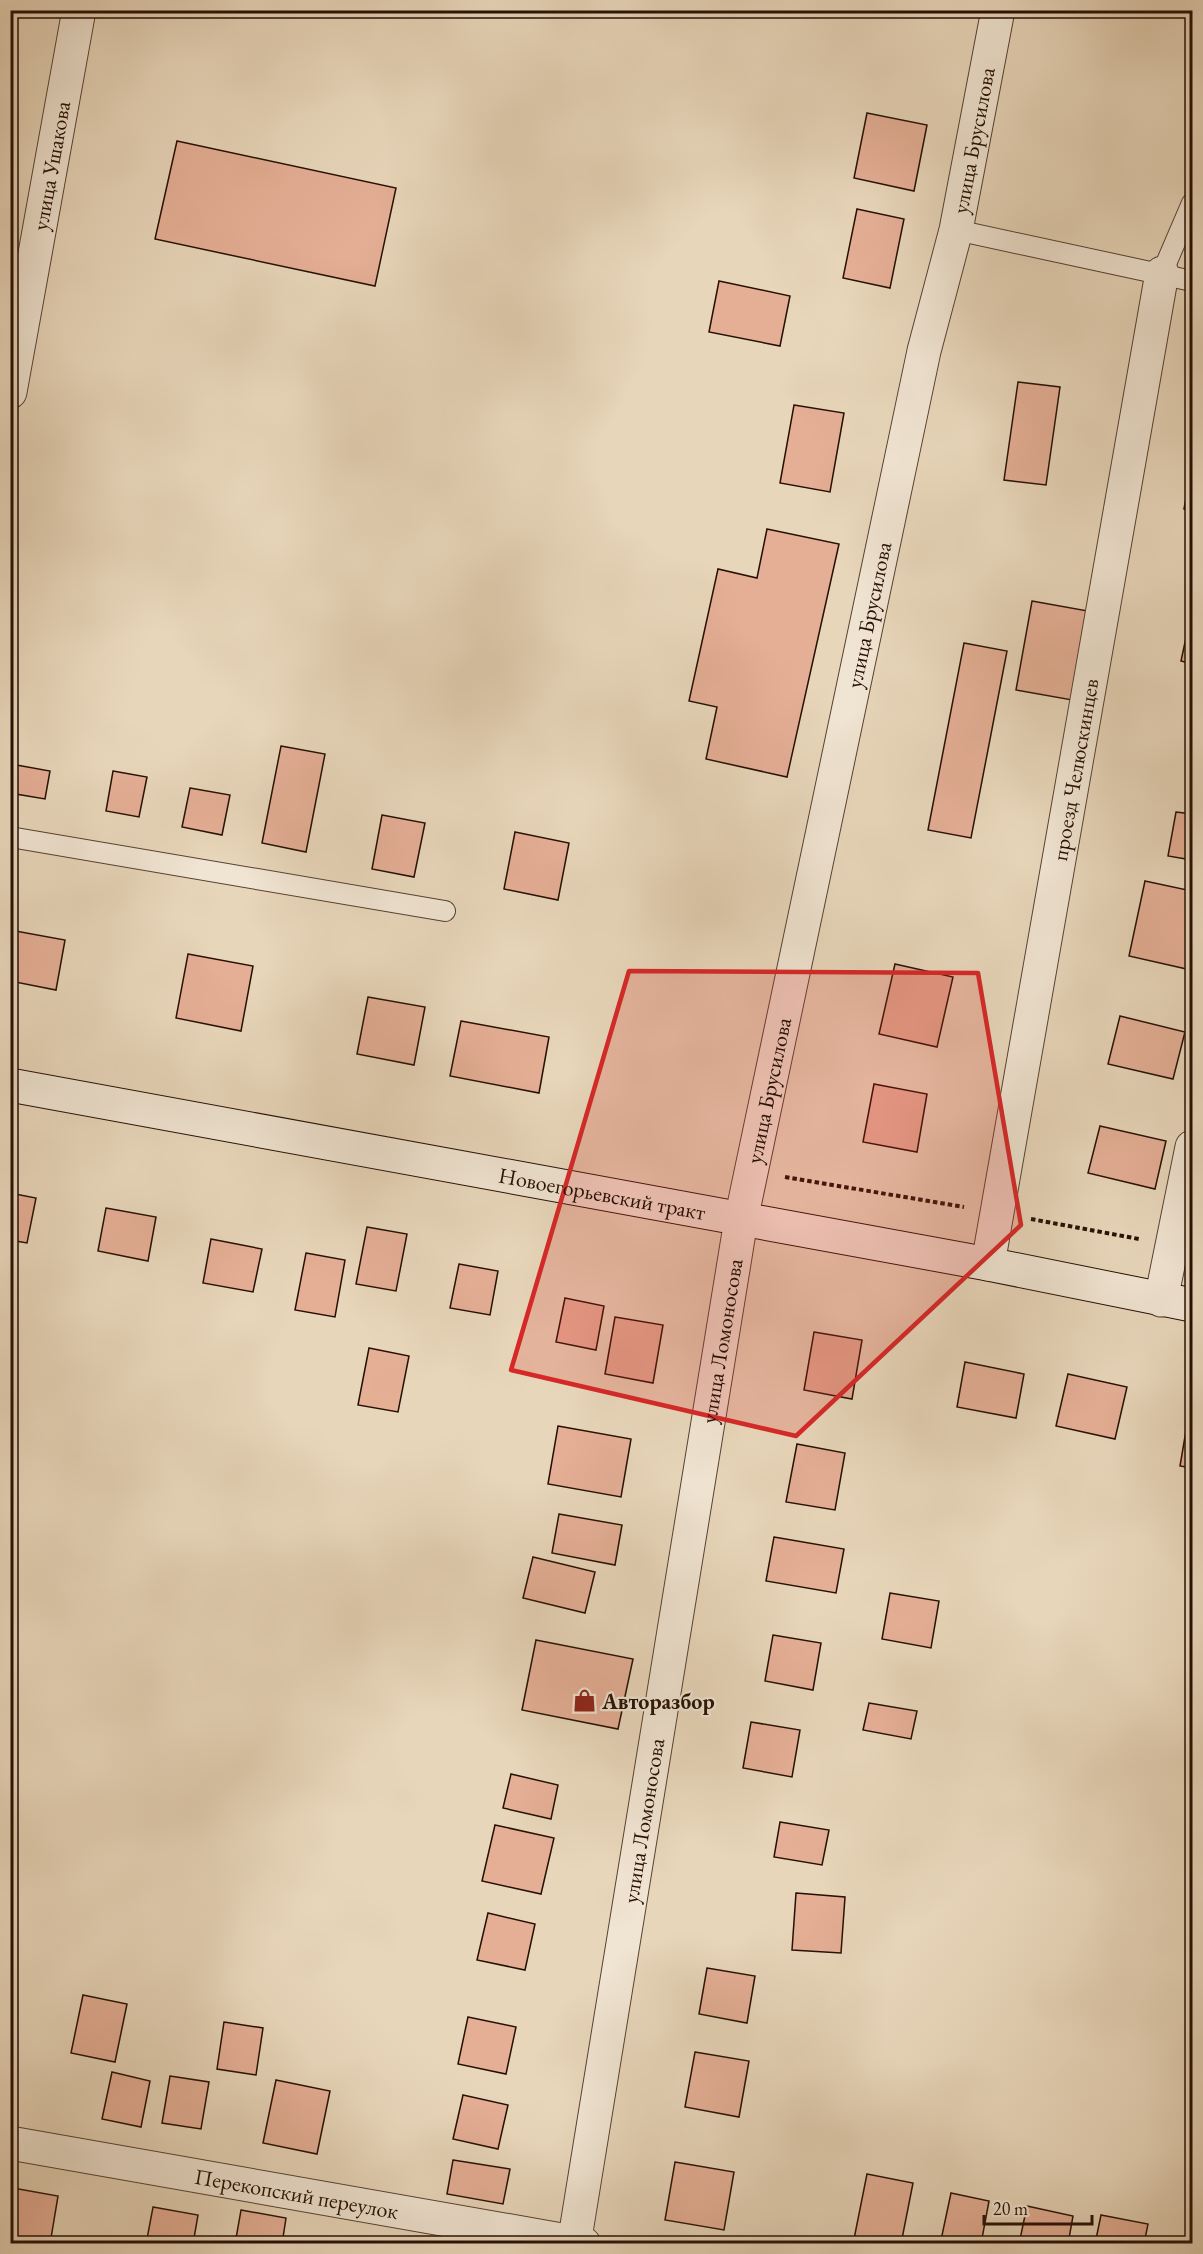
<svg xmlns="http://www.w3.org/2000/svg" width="1203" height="2254" font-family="'EB Garamond',serif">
<rect width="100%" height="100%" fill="#e8d6ba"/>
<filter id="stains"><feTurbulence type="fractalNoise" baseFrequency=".00333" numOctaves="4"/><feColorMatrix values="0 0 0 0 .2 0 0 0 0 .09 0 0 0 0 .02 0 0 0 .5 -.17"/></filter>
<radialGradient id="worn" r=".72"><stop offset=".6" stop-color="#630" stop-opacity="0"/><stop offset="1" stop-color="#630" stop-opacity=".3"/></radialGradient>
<path fill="#e5af96" stroke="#260f04" stroke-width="1.5" d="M10,41L15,42L10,67Z
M867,113L927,125L914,191L854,178Z
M177,141L396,188L375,286L155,239Z
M857,209L904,219L890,288L843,278Z
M719,281L790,296L780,346L709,332Z
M1018,382L1060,387L1046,485L1004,480Z
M794,405L844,413L830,492L780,483Z
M1192,466V511L1184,509Z
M767,529L839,544L787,777L706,759L717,707L689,701L718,569L757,578Z
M1032,601L1088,611L1072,700L1016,690Z
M1192,610V664L1181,661Z
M964,643L1007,651L971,838L928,830Z
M281,746L325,754L306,852L262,843Z
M11,764L50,771L45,799L10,793Z
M113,771L147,777L139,817L106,811Z
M190,788L230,795L222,835L182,827Z
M1176,812L1192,814V860L1168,856Z
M382,815L425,823L414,877L372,869Z
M515,832L569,843L558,900L504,889Z
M1145,881L1192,891L1191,970L1129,956Z
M10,930L65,940L56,990L10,981Z
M188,954L253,966L241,1031L176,1018Z
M895,964L953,977L937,1047L879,1034Z
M368,997L425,1007L414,1065L357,1054Z
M1120,1016L1185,1032L1173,1079L1108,1064Z
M461,1021L549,1037L539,1093L450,1076Z
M874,1084L927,1094L917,1152L863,1142Z
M1100,1126L1166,1141L1155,1189L1088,1173Z
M10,1193L36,1198L27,1243L10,1240Z
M106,1208L156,1217L148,1261L98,1251Z
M367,1227L407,1234L396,1291L356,1284Z
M211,1239L262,1249L253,1292L203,1283Z
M306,1253L345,1260L335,1317L295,1310Z
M459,1264L498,1271L490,1315L450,1308Z
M565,1298L604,1306L596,1350L556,1342Z
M615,1317L663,1325L653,1383L605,1374Z
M814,1332L862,1340L852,1399L804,1390Z
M369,1348L409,1356L398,1412L358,1405Z
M965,1362L1024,1374L1016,1418L957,1407Z
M1068,1374L1127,1387L1115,1439L1056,1426Z
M1190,1407H1192V1468L1180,1466Z
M558,1426L631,1439L621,1497L548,1484Z
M797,1444L845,1453L835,1510L786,1502Z
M559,1514L622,1525L615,1565L552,1553Z
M774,1537L844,1549L836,1593L766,1581Z
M533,1557L595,1572L585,1613L523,1598Z
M890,1593L939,1601L931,1648L882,1639Z
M773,1635L821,1643L813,1690L765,1681Z
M536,1640L633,1659L618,1729L522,1710Z
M869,1703L917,1711L911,1739L863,1730Z
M751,1722L800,1730L792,1777L743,1768Z
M511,1774L558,1785L551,1819L503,1808Z
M780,1822L829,1830L822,1865L774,1857Z
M495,1825L554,1838L541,1894L482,1881Z
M796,1893L845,1897L841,1953L792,1950Z
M488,1913L535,1924L525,1970L477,1960Z
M707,1968L755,1976L747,2023L699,2014Z
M83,1995L127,2004L115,2062L71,2053Z
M468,2017L516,2027L506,2074L458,2064Z
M224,2022L263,2028L256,2075L217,2069Z
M695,2052L749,2061L739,2117L685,2107Z
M112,2072L150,2081L141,2127L102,2119Z
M170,2076L209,2082L201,2129L162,2123Z
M276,2080L330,2091L317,2154L263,2143Z
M463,2095L508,2105L498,2149L453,2139Z
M453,2160L510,2169L503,2204L447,2194Z
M675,2162L734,2172L724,2230L665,2220Z
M867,2174L913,2183L901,2244H853Z
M13,2188L58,2196L50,2244H10Z
M951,2193L989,2201L981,2244L941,2240Z
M1027,2206L1073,2216L1068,2244H1019Z
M153,2207L198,2215L193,2244H146Z
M241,2210L286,2218L282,2244H235Z
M1101,2215L1148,2224L1144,2244H1095Z
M445,2238L474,2244H444Z"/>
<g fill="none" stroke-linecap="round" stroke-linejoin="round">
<defs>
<path id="service" d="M956,230L1192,281
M1162,273L1192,203
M10,837L445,911"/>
<g id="minor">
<path id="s1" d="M10,392L79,10"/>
<path id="s2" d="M988,1264L1162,273"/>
<path d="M1161,1300L1192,1147"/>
<path id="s3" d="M10,2143L584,2244"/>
<path id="s4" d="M574,2244L741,1220L924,351L956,230L998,10"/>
</g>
<g id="secondary">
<path id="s5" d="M10,1085L988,1264L1192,1305"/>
</g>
</defs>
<use href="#service" stroke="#564132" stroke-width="22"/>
<use href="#minor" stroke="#564132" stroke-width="35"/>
<use href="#secondary" stroke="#260f04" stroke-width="35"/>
<path stroke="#260f04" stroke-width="4" stroke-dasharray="4.5 3" stroke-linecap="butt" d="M785,1177L964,1207
M1031,1219L1139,1239"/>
<use href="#service" stroke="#f0e4d2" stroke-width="20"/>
<use href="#minor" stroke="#f0e4d2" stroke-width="33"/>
<use href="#secondary" stroke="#f0e4d2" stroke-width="33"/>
</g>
<path fill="#d62828" fill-opacity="0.2" stroke="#d62828" stroke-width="4.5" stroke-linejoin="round" d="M629,971L978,973L1021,1225L796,1436L511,1370Z"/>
<defs>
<symbol id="shop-bare" viewBox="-9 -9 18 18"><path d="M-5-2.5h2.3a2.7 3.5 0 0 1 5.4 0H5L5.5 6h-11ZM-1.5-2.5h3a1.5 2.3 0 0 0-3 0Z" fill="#8f2418" stroke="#f0e4d2" stroke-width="2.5" paint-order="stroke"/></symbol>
</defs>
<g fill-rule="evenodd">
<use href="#shop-bare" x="568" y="1684" width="33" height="33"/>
</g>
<g text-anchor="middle" stroke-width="4.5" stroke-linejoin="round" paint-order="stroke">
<g font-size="22" fill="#260f04" stroke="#f0e4d2">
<text dy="8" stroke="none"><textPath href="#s4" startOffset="2142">улица Брусилова</textPath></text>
<text dy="8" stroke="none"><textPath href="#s1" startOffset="230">улица Ушакова</textPath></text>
<text dy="8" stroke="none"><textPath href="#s4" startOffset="1656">улица Брусилова</textPath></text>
<text dy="8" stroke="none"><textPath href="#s2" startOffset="502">проезд Челюскинцев</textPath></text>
<text dy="8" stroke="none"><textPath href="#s4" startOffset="1170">улица Брусилова</textPath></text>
<text dy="8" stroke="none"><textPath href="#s5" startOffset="602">Новоегорьевский тракт</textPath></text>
<text dy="8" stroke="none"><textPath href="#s4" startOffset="915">улица Ломоносова</textPath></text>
<text dy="8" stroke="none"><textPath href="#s4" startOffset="429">улица Ломоносова</textPath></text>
<text dy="8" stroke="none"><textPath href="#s3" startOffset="291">Перекопский переулок</textPath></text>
</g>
<g font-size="22" font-weight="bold" fill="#260f04" stroke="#f0e4d2" text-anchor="start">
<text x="602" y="1709">Авторазбор</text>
</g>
</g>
<rect width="1203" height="2254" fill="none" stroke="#e8d6ba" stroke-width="36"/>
<rect x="12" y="12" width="1179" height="2230" fill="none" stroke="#260f04" stroke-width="3"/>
<rect x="18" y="18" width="1167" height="2218" fill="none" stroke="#260f04" stroke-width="1.5"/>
<path d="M984 2215v9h108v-9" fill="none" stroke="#260f04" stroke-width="3"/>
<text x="993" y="2215" font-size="18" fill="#260f04" stroke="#f0e4d2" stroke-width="4.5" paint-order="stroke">20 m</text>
<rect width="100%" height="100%" filter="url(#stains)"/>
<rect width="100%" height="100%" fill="url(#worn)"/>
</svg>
